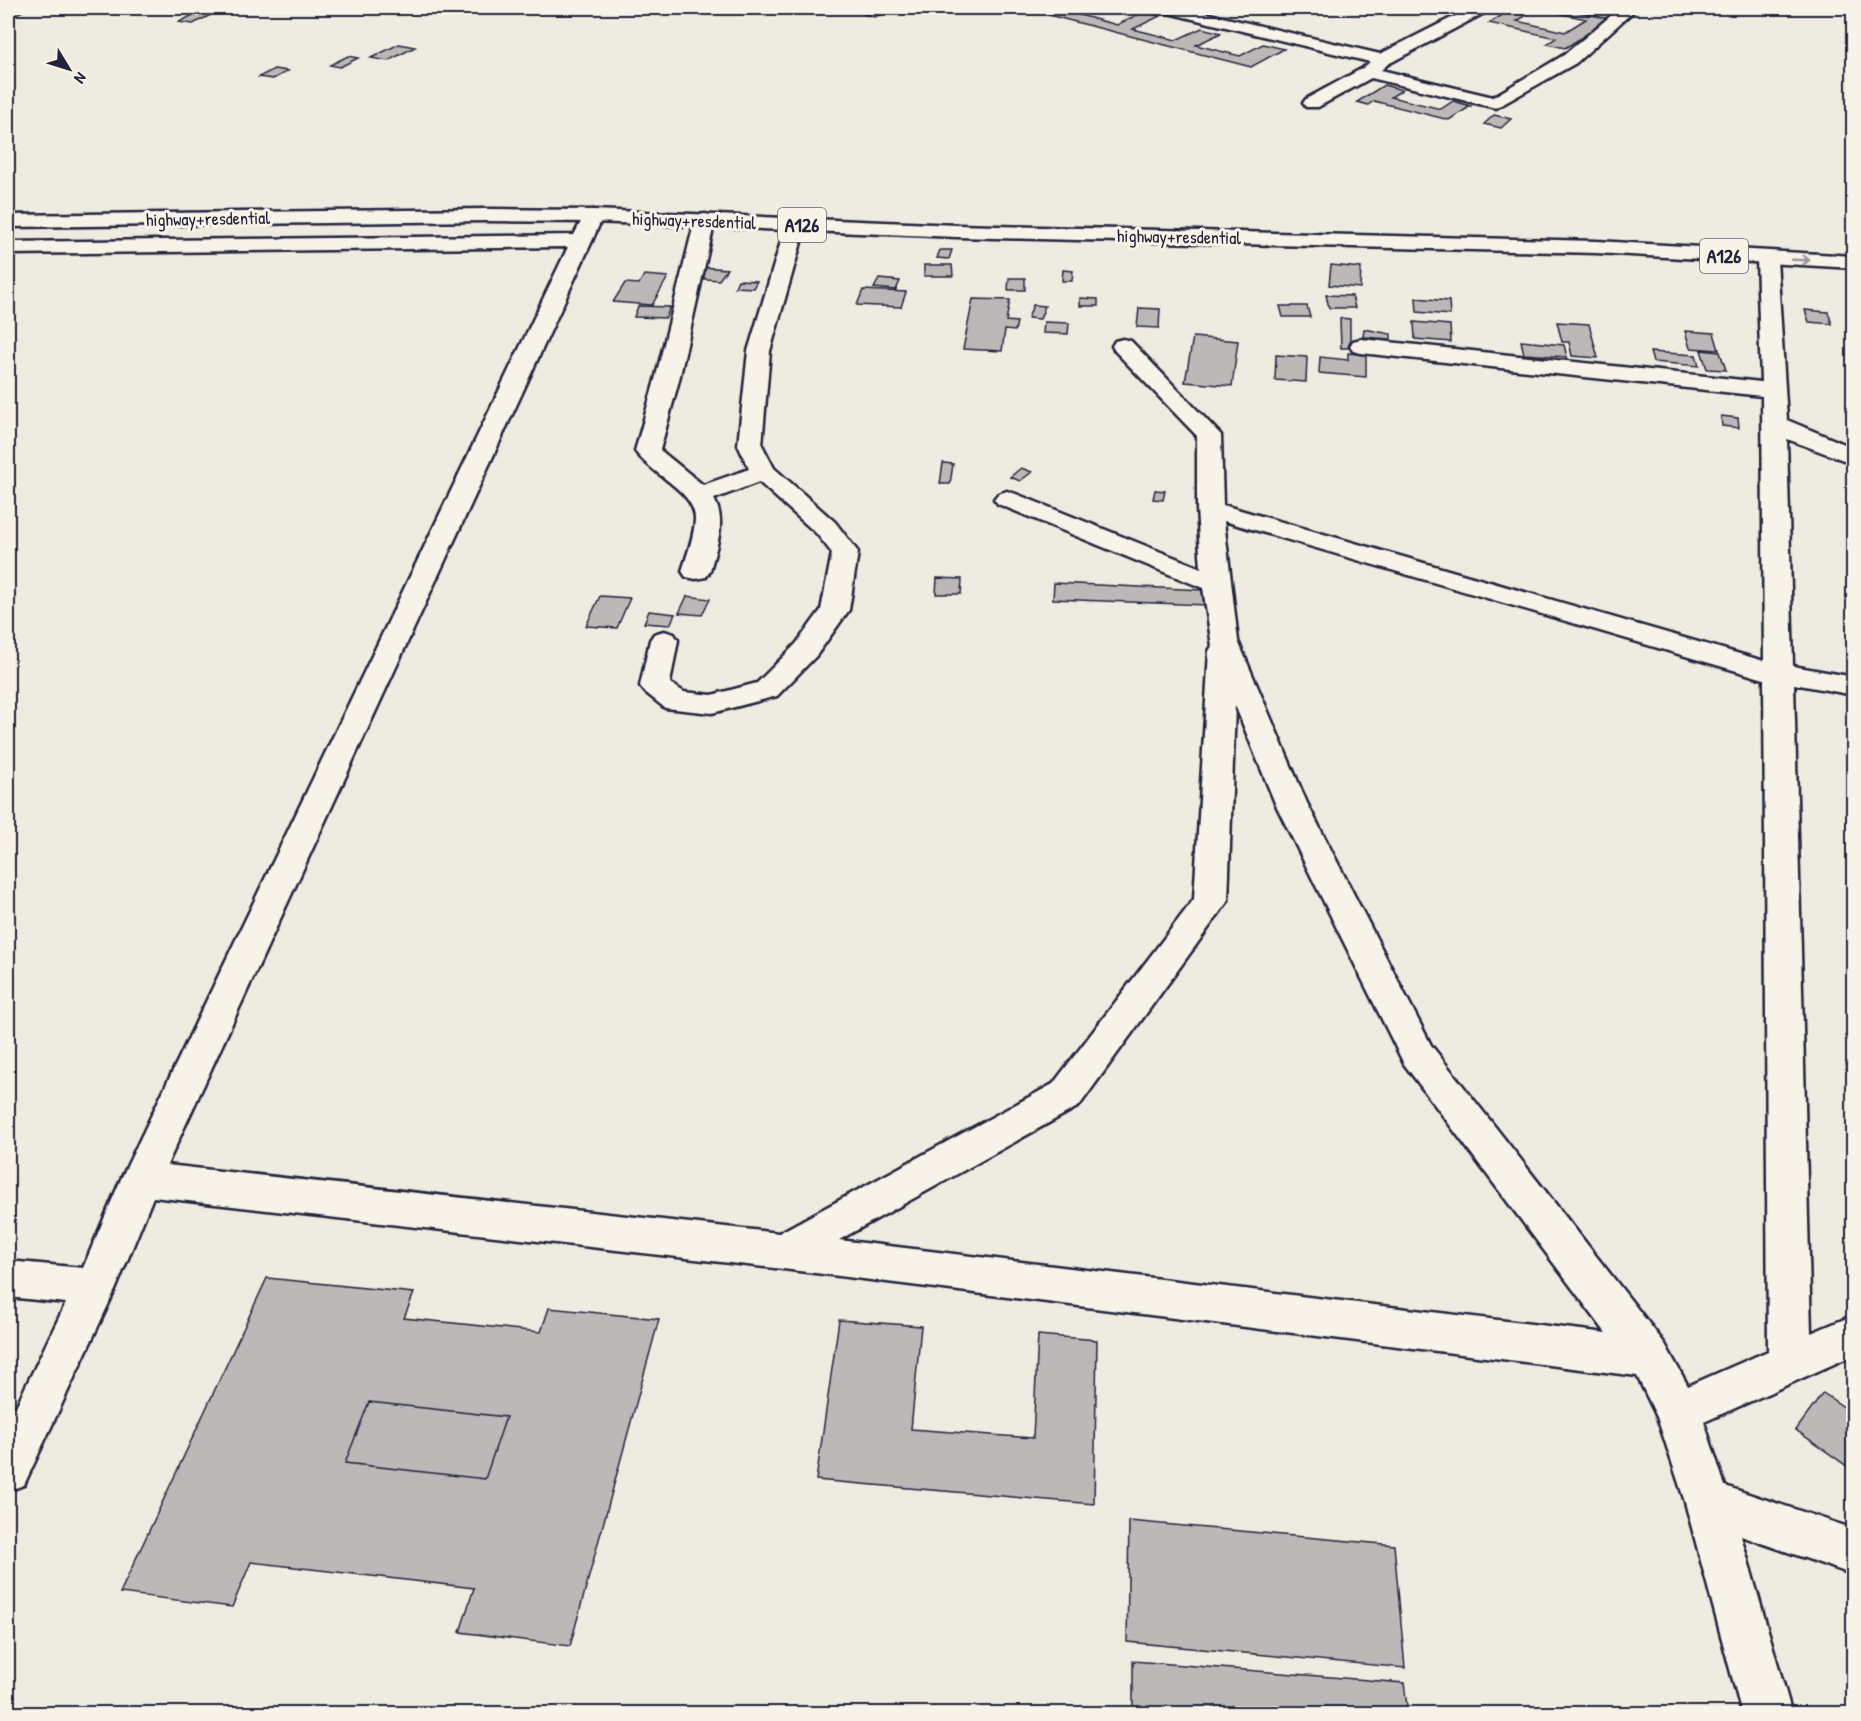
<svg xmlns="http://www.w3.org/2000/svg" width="1861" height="1721" font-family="'Patrick Hand',sans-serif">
<rect width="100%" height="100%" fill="#eeebe1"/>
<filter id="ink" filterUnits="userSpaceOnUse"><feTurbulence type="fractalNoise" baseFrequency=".0167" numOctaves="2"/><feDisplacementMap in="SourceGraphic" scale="12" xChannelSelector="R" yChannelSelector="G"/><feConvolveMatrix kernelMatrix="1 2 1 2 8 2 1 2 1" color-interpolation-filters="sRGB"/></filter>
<g filter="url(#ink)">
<path fill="#bbb8b7" stroke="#22223b" stroke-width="1.5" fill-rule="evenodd" d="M8,8H14L27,9L8,18Z
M880,8L892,10L874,17L863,14Z
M1021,8H1048L1060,10L1066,8H1091L1076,14L1117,25L1143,12L1160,16L1133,29L1176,40L1202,28L1221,33L1196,45L1240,56L1263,44L1284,49L1251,67Z
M1534,8H1559L1611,19L1565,48L1547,44L1556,38L1489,23L1509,11L1527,15L1517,21L1565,32L1586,19Z
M203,10L217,12L193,24L179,22Z
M399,44L415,47L388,61L371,58Z
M348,56L358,58L340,67L330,65Z
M274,69L288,71L273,79L259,77Z
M1384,85L1402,90L1391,97L1441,109L1453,101L1471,106L1449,120L1374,101L1368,105L1357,102Z
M1494,115L1511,119L1501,128L1484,124Z
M940,250H952L949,259L937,258Z
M924,265H952L953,276H924Z
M1331,265L1361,268L1360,288L1329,285Z
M702,267L727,269L719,280L694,278Z
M1063,270L1073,271L1072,281H1062Z
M644,275L668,277L652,305L613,302L625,283L639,284Z
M1009,278H1025V290H1008Z
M879,279L900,281L896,290L874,288Z
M738,280L757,281L753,288L735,287Z
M863,290L906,292L901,307L857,305Z
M1326,295L1352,296L1355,308H1329Z
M1080,298L1098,299V306H1080Z
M1416,298L1449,301L1450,315L1417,312Z
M973,299L1010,300L1006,321L1017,322L1015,331L1005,330L1002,351L963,349Z
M1033,305L1045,306L1040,319L1028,318Z
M638,306L670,307L666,318L634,317Z
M1280,306H1307L1310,317H1283Z
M1139,308L1160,309L1159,328L1137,327Z
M1805,310L1828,312L1832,324L1809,322Z
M1340,318L1350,319V348H1341Z
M1044,322L1069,323L1068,334L1043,333Z
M1414,322L1450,325L1451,342L1415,339Z
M1557,322L1589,324L1598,358L1572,356L1569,342H1562Z
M1364,329L1391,334V339L1363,337Z
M1685,331L1714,333L1719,350L1690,348Z
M1193,337L1238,341L1232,386L1185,382Z
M1521,341L1564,345L1567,357L1524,354Z
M1701,350L1720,352L1726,370L1707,369Z
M1650,352L1696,355L1699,366L1653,362Z
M1348,353L1366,355V377L1319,373L1320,357L1348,360Z
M1276,355L1307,357L1306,382L1275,380Z
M1721,416L1738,418L1739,428L1722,426Z
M943,463L953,464L950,484H940Z
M1021,468L1032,472L1020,481L1010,477Z
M1155,490L1165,491L1163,500L1153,499Z
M937,578L962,579L961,594H936Z
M1054,583L1204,590L1206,605L1053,599Z
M600,596L630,598L617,628L586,626Z
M687,596L710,599L702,615L679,613Z
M649,611L675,614L670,625L644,623Z
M267,1278L414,1293L404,1318L541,1332L549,1308L659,1319L570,1646L460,1632L474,1588L251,1562L232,1607L120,1593ZM369,1402L506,1417L485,1479L345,1463Z
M839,1320L921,1326L911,1429L1033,1438L1038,1335L1097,1340L1094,1504L816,1480Z
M1823,1393L1854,1414V1471L1796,1430Z
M369,1402L506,1417L485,1479L345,1463Z
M1129,1521L1394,1545L1405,1668L1127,1642Z
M1133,1661L1404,1683L1408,1714H1133Z"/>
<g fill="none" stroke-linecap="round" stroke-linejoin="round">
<defs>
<path id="minor" d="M1158,8H1184L1380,54L1471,8H1489L1488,11L1388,64L1381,70L1493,97L1564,55L1620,8H1637L1576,63L1496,108L1371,78L1318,107H1306L1303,103L1306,99L1363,68L1370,62L1160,11Z
M593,210L600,212L603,216L592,241L167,1165L779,1233L1053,1084L1194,899L1209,651L1212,646L1203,588L998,504L994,499L998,494L1007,491L1016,494L1201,568L1197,509V436L1115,351L1112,346L1115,341L1123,339L1131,341L1221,435L1223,505L1764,661L1762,396L1361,353L1353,351L1350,346L1353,341L1361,339L1761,382L1757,259L1760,255L1767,253L1774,255L1777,259L1787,420L1854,448V464L1787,439L1793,666L1854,677V695L1794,684L1811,1333L1854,1315V1355L1704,1422L1725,1486L1854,1529V1575L1741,1536L1792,1714H1742L1685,1502L1657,1417L1637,1376L783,1269L153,1197L116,1288L24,1485L8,1491V1423L66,1303L8,1297V1261L83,1268L121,1179L568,247L8,254V242L574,235L586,212ZM1224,521L1764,679L1768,1351L1688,1386L1665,1344L1431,1045L1307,803L1238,641ZM1235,705L1275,803L1404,1064L1606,1333L839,1240L1079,1106L1228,901Z
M705,214L712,216L715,220L679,380L660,450L703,485L749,469L738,445L748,351L786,225L789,221H803L806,225L770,351L762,445L774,468L835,522L858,552L849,610L816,656L777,696L712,713L665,708L645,692L640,686L650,640L654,634L664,631L674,634L678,640L670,683L684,692L712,695L757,683L796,644L821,610L832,553L817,534L759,482L714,499C727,522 716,547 710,571L706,577L696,579L686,577L682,571C687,555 694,537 695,520C696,491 650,474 635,451L655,380L695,220L698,216Z"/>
<path id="highway" d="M486,209L593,210L957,225L1596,241L1854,256V268L1596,253L957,237L593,222L486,221L8,227V215Z"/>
</defs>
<use href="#minor" stroke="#22223b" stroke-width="5"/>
<use href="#highway" stroke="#22223b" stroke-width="5"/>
<use href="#minor" fill="#f7f3e8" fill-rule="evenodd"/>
<use href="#highway" fill="#f7f3e8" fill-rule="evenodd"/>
</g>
<defs><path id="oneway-shaft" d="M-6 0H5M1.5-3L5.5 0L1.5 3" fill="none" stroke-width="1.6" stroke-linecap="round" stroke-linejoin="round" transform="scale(1.5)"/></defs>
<use stroke="#97959a" href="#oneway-shaft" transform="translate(1801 260) rotate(2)"/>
</g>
<g text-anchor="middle" stroke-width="6" stroke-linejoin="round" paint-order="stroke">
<g font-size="18" fill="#22223b" stroke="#f7f3e8">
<text transform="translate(208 219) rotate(-1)" y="6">highway+resdential</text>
<text transform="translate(694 221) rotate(2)" y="6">highway+resdential</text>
<text transform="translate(1179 237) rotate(1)" y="6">highway+resdential</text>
</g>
<g fill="#f7f3e8" stroke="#62616f" stroke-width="1.5">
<rect x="778" y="208" width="48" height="34" rx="4.5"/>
<rect x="1700" y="239" width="48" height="34" rx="4.5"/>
</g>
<g font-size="20" font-weight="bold" fill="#22223b">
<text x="802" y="232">A126</text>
<text x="1724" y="263">A126</text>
</g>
</g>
<rect width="1861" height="1721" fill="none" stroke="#f7f3e8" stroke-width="30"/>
<rect x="15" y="15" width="1831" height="1691" fill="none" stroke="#22223b" stroke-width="2" filter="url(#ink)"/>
<g transform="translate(69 69) rotate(128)" stroke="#f7f3e8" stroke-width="4.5" paint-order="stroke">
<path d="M0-4.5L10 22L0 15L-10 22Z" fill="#22223b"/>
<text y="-9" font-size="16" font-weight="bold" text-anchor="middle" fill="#22223b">N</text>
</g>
</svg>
